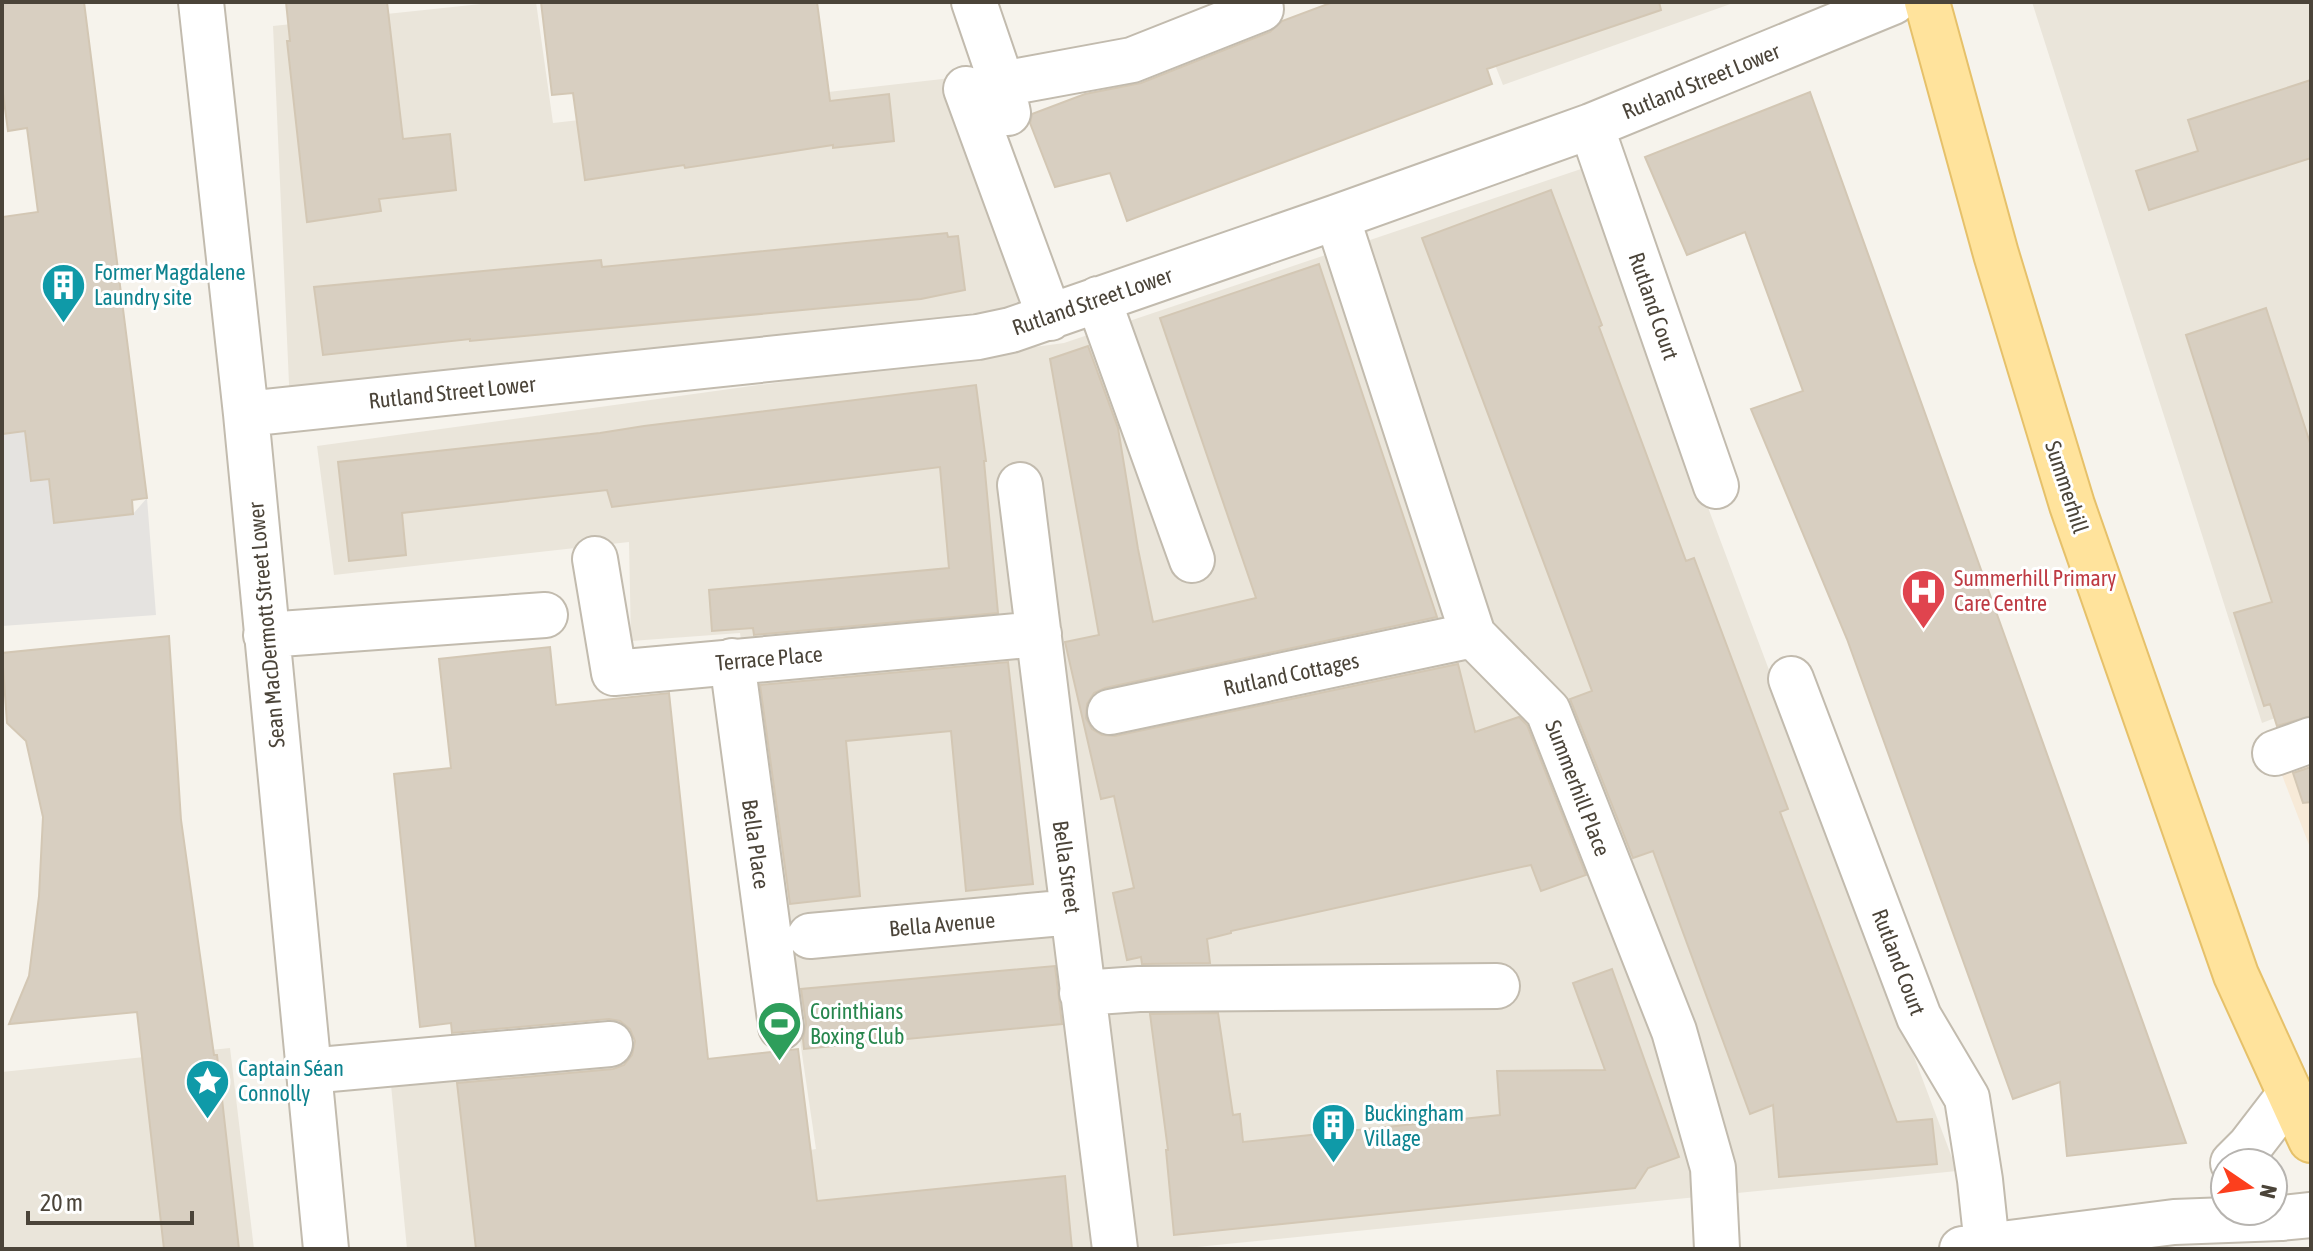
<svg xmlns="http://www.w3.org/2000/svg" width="2313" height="1251" font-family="'Asap Condensed',sans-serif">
<rect width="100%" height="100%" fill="#f6f3ec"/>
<path fill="#eae5da" d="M500,2H536L553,123L960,77L1046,308L290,406L273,26Z
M1470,2H1736L1503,85Z
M2032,2H2311V704L2262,723Z
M1581,169L1957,1171L1177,1249H407L391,1085L626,1060L653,1176L816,1149L740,633L631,641L629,542L334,575L317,446L1064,343Z
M230,1048L254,1249H2V1072Z"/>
<path fill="#f7ead8" d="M2311,762V850L2280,770Z"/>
<path fill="#e5e3e0" d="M25,431L49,479L54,523L133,514L147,498L156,615L2,626V434Z"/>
<path fill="#d8cfc1" stroke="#d3c7b4" stroke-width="2" d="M2,2H84L147,498L132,500L133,514L54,523L49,479L31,481L25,431L2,434V217L38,212L27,128L8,131L2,86Z
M286,2H387L403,139L450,134L456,190L379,199L381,211L307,222L287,41H290Z
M541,2H817L830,101L889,94L894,141L833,148V145L685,168L684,165L585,180L573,93L552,95Z
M1333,2H1659L1661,10L1487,69L1492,84L1127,221L1110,173L1055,187L1030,123L1032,114L1085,94L1141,83L1270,32L1282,21Z
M2311,80V158L2149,210L2136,171L2198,151L2188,120Z
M1810,92L1999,620L2186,1143L2067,1156L2060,1082L2013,1099L1847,639L1751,409L1803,391L1745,232L1687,255L1645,157Z
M1551,190L1602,325L1599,327L1686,561L1694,558L1788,809L1780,812L1897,1122L1932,1119L1937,1164L1779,1177L1773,1105L1750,1114L1653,851L1633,858L1570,699L1592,691L1422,238Z
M947,233L948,237L958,236L965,290L921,299L470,341V339L323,355L314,287L601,260L602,267Z
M1319,264L1437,617L1105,688L1094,693L1087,704L1086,718L1092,729L1102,735L1115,736L1458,664L1475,732L1519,717L1527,725L1586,875L1541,891L1531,865L1231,931V933L1207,939L1210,963L1142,964L1141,957L1127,960L1113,893L1134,888L1114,796L1101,799L1065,642L1099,635L1050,359L1088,346L1118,428L1138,549L1153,622L1256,598L1160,318Z
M2266,308L2311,446V716L2277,726L2270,704L2264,706L2234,613L2272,602L2186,335Z
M976,385L986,461H984L998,613L754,635L753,628L712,631L709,590L949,568L940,467L612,507L607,490L402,513L406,555L349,561L338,462L600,433L644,426Z
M169,636L181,820L214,1055H217L239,1249H164L137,1012L9,1024L29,976L39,896L43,817L26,741L7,723L2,653Z
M550,647L556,705L669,693L708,1059L798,1049L817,1201L1065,1176L1072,1249H476L457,1083L613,1069L624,1065L632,1055L635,1041L630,1029L620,1021L609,1019L452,1033L451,1023L420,1027L394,774L451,768L439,659Z
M1008,662L1033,884L966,891L951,731L846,741L860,896L790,904L760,685Z
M2311,767V802L2303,803L2293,773Z
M1055,966L1062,1024L804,1049L803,1039L806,1024L801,989Z
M1612,969L1679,1157L1648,1168L1635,1188L1174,1235L1166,1150H1168L1150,1014L1218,1013L1233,1115L1240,1114L1243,1142L1500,1115L1497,1071L1605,1070L1573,983Z"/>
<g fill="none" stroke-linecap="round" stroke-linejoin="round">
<defs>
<path id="minor" d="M201,2L246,414L326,1249
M974,2L1002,84L1008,113
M1002,84L1132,60L1261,9
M966,89L1050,318
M1591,126L1716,486
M1337,217L1473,635L1548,711L1674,1031L1713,1168L1717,1249
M1098,299L1192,560
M246,414L978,337L1011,330L1337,217L1591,126L1893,2
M1020,485L1115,1249
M595,559L614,673L1039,634
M266,635L545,615
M732,661L781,1027
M1791,679L1919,1017L1967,1098L1980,1180L1987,1246
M1110,712L1473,635
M2275,753L2311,740
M810,936L1073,912
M1082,993L1139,989L1497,986
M308,1071L610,1044
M2233,1163L2250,1146L2290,1094
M1962,1249L2174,1222L2281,1218L2311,1215"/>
<path id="major" d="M1927,2L1996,254L2072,505L2236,975L2311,1140"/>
</defs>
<use href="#minor" stroke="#c2bbae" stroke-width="48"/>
<use href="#major" stroke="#e6c16a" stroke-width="48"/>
<use href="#minor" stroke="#fff" stroke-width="44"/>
<use href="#major" stroke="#ffe39c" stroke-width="44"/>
</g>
<defs>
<symbol id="building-pin" viewBox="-11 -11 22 30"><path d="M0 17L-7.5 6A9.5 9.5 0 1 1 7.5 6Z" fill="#0f9aa8" stroke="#fff"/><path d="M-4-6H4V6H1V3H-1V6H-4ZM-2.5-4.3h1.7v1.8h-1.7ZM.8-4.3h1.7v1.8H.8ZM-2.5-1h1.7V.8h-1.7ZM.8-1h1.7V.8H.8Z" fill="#fff"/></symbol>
<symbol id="hospital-pin" viewBox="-11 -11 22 30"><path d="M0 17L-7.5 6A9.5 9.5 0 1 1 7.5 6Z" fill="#e0444e" stroke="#fff"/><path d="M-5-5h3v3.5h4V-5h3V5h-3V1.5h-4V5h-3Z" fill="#fff"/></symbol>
<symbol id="stadium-pin" viewBox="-11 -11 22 30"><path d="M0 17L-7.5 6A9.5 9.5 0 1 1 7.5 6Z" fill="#2e9e5b" stroke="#fff"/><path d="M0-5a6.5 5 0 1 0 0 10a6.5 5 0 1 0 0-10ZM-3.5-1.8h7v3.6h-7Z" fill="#fff"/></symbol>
<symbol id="sight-pin" viewBox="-11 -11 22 30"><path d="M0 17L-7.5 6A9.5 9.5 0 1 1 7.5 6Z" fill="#0f9aa8" stroke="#fff"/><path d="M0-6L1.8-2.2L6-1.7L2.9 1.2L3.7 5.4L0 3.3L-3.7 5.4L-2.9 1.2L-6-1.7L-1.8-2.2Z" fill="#fff"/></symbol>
</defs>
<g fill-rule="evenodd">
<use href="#building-pin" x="38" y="260" width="51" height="69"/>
<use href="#hospital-pin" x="1898" y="566" width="51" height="69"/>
<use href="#stadium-pin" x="754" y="998" width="51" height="69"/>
<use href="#sight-pin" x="182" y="1056" width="51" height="69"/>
<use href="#building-pin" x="1308" y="1100" width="51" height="69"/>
</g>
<g text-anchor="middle" stroke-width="6" stroke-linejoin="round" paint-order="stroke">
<g font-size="22" fill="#4b4439" stroke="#fff">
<text transform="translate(1701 81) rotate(-22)" y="8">Rutland Street Lower</text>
<text transform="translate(1092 301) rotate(-19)" y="8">Rutland Street Lower</text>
<text transform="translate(1654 306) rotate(71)" y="8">Rutland Court</text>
<text transform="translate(452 392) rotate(-6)" y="8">Rutland Street Lower</text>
<text transform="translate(2067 487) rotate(72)" y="8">Summerhill</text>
<text transform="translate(266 625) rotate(-95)" y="8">Sean MacDermott Street Lower</text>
<text transform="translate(769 658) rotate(-5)" y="8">Terrace Place</text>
<text transform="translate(1291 674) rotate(-12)" y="8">Rutland Cottages</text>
<text transform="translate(1578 788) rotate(69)" y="8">Summerhill Place</text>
<text transform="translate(756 844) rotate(82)" y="8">Bella Place</text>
<text transform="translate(1067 867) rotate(82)" y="8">Bella Street</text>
<text transform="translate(942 924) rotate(-5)" y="8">Bella Avenue</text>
<text transform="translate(1899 962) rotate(69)" y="8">Rutland Court</text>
</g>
<g font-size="22" fill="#0d838f" stroke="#fff" text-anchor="start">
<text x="94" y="280">Former Magdalene<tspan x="94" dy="25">Laundry site</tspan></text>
<text x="238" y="1076">Captain Séan<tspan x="238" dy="25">Connolly</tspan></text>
<text x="1364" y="1121">Buckingham<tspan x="1364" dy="25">Village</tspan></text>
</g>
<g font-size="22" fill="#be3a42" stroke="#fff" text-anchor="start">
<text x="1954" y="586">Summerhill Primary<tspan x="1954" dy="25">Care Centre</tspan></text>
</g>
<g font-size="22" fill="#27864d" stroke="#fff" text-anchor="start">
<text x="810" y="1019">Corinthians<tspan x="810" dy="25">Boxing Club</tspan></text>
</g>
</g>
<rect width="2313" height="1251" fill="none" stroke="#4b4439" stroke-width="8"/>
<g transform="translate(2249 1187) rotate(103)"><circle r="38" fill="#ffffff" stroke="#b7b4b0" stroke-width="2"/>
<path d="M0-6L14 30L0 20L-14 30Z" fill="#fc3f1d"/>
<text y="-12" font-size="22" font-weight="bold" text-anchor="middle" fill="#4b4439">N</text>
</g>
<path d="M28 1211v12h164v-12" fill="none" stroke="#4b4439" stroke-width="4"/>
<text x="40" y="1211" font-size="24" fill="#4b4439" stroke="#ffffff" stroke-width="6" paint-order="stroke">20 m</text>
</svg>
